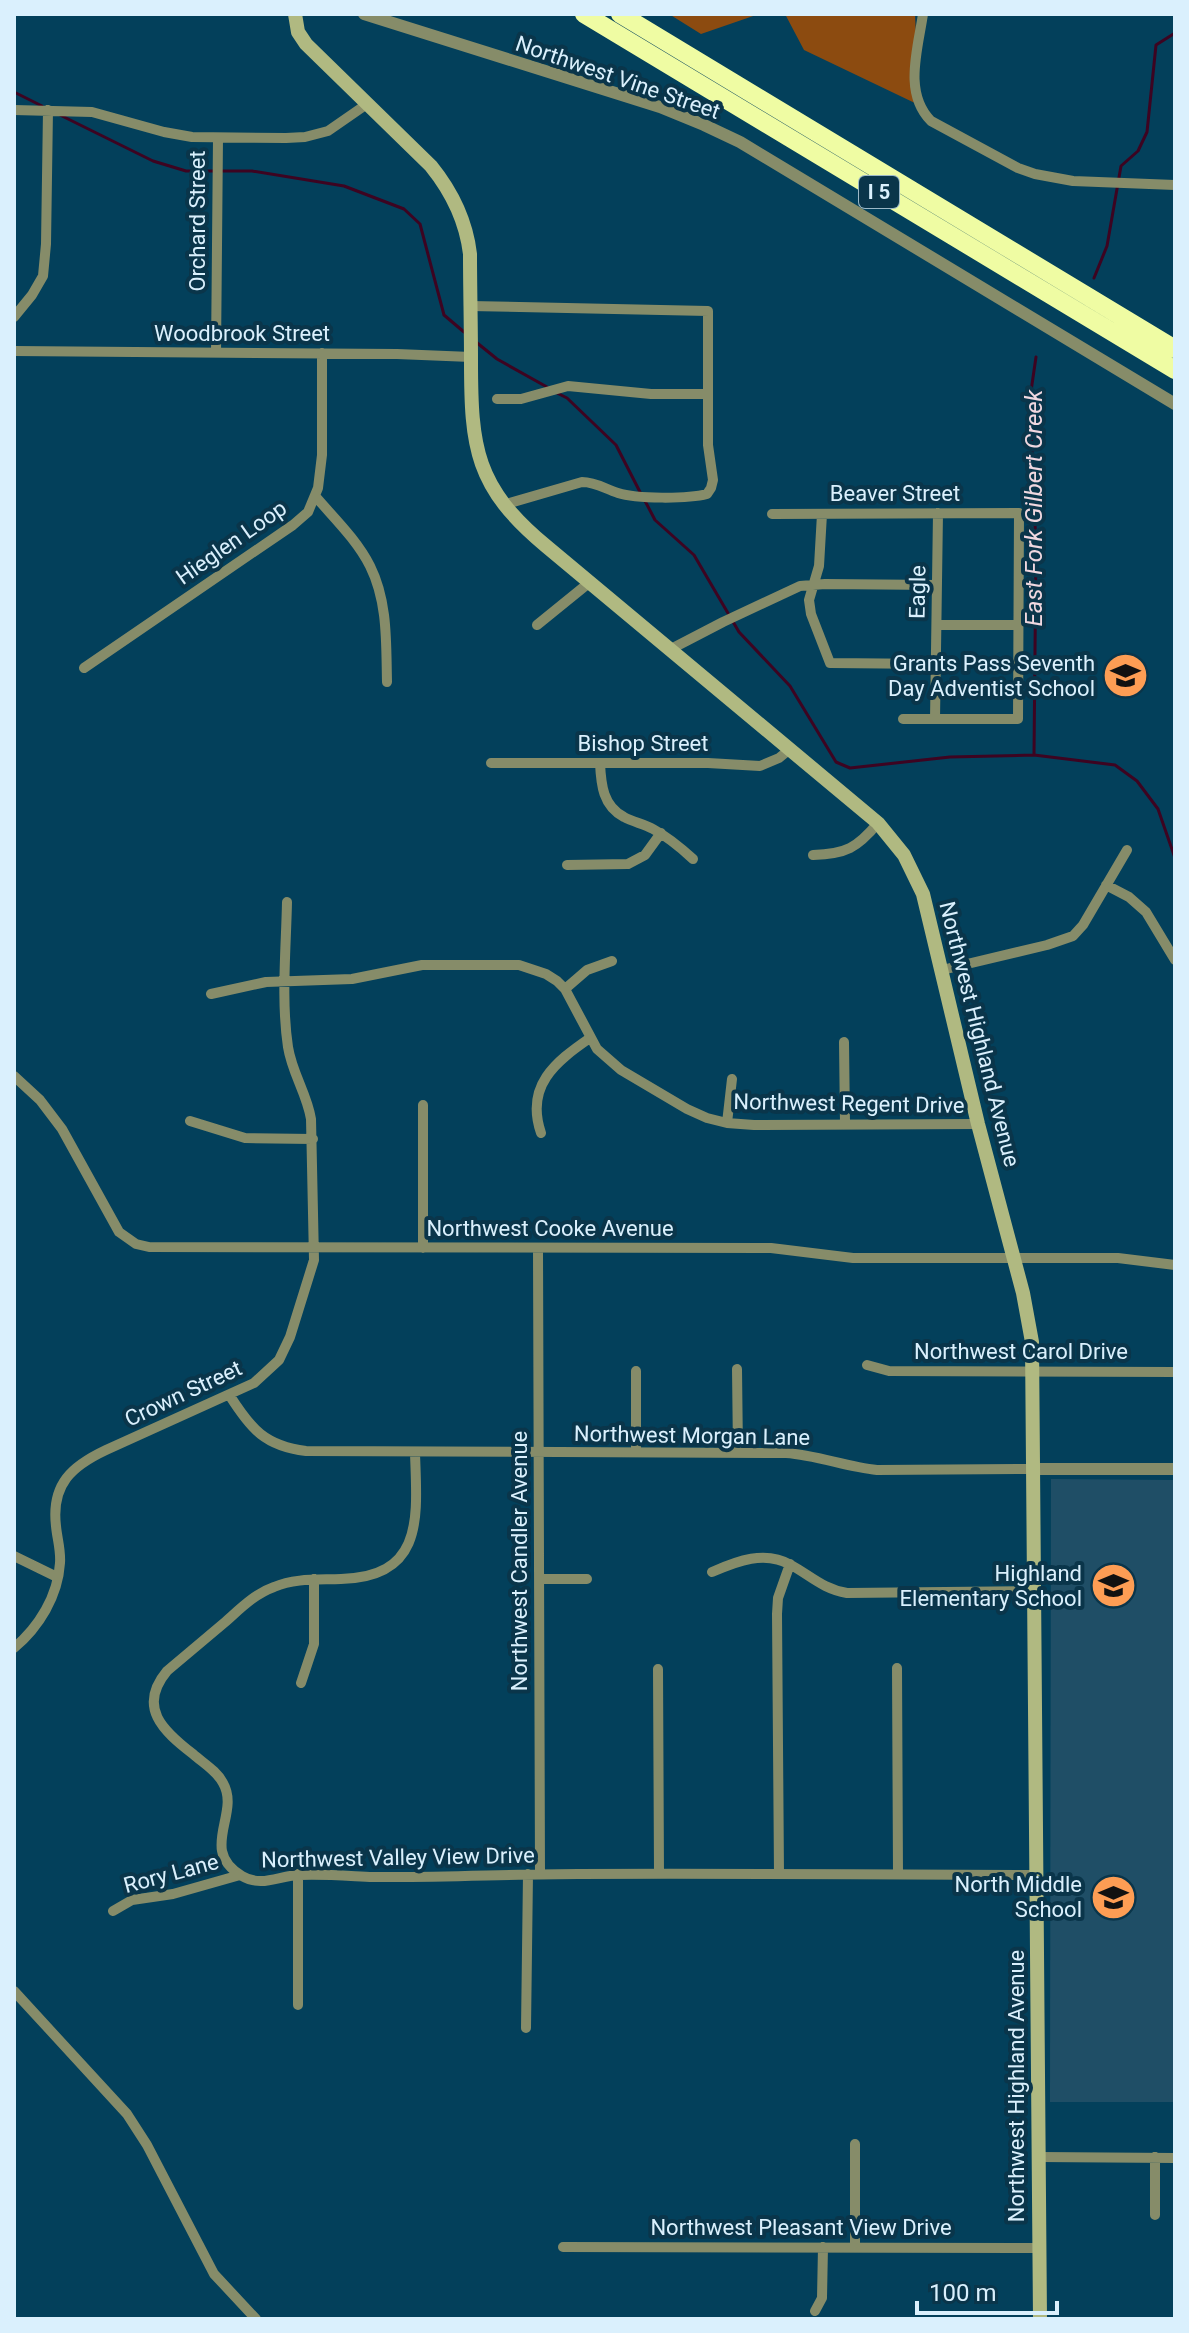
<svg xmlns="http://www.w3.org/2000/svg" width="1189" height="2333" font-family="Roboto,sans-serif">
<rect width="100%" height="100%" fill="#03405b"/>
<path fill="#1f4e66" d="M1051,1479L1175,1480V2102H1050Z"/>
<path fill="#8c4b10" d="M669,14H759L701,34Z
M785,14H915L919,105L804,50Z"/>
<g fill="none" stroke-linecap="round" stroke-linejoin="round">
<path stroke="#3d0421" stroke-width="3" d="M14,92L42,106
M60,115L153,161L186,171H252L344,186L404,209L420,224L444,315L464,332
M1094,278L1107,246L1121,166L1138,151L1147,132L1156,45L1175,33
M476,342L497,359L547,387
M557,393L567,398L616,445L640,492
M644,499L655,520L694,555L739,632L790,686L836,762L850,768L950,757L1034,755L1115,765L1137,781L1158,809L1175,858
M1034,755L1036,548L1030,398L1036,357"/>
<path stroke="#868c69" stroke-width="10" d="M923,14C918,49 903,93 931,121L1018,168L1035,174L1073,181L1175,185
M14,110L92,112L164,132L192,137L286,138L305,137L328,131L367,104
M470,306L708,311V445L713,480L711,488L707,494C688,499 636,499 618,493C605,489 596,482 582,482L503,505
M14,317L32,295L43,276L46,244L48,110
M14,351L397,354L471,357
M216,353L218,138
M497,399H521L568,386L651,394H708
M316,497C334,518 357,540 370,566C388,602 386,643 387,682
M772,514L1019,513L1018,719H903
M822,514L819,566L809,600L811,614L830,663L936,664
M537,625L590,582
M937,625H1018
M671,649L723,622L800,586L825,584L937,585
M84,668L293,525L308,512L318,488L322,455V353
M935,719L938,513
M491,763H708L760,766L779,758L790,749
M600,763C601,785 603,806 624,817C633,822 644,824 653,829C668,837 680,847 693,859
M813,855C846,854 857,848 878,823
M567,865L628,864L645,855L661,833
M1106,885L1129,897L1146,912L1175,960
M942,970L1047,945L1073,936L1083,925L1127,850
M565,989L587,970L612,961
M211,994L266,982L352,979L422,965H519L546,974L557,981L565,989L597,1049L621,1070L687,1109L707,1118L727,1123L754,1125L978,1124
M844,1042L845,1124
M14,1076L40,1100L62,1129L119,1232L136,1244L149,1247L771,1248L853,1258H1118L1175,1265
M423,1105V1248
M190,1121L245,1138L313,1139
M727,1123L732,1079
M541,1133C525,1086 555,1062 590,1038
M538,1248L540,1874
M867,1365L889,1371L1175,1372
M737,1369L738,1452
M636,1371V1452
M230,1396C251,1429 265,1446 306,1451L786,1453C817,1455 846,1467 877,1470L1033,1469
M415,1453C417,1516 425,1577 341,1579C318,1580 295,1578 274,1587C254,1594 239,1610 224,1623C205,1639 186,1655 167,1671C137,1707 163,1731 193,1754C203,1763 217,1771 223,1783C241,1814 198,1850 242,1876C262,1888 280,1875 300,1875C324,1874 349,1876 373,1877C441,1878 509,1874 578,1874C731,1873 884,1875 1037,1875
M14,1556L57,1577
M712,1572C737,1561 765,1550 791,1565C811,1576 823,1589 847,1593L1035,1591
M540,1579H587
M14,1648C39,1627 58,1596 60,1563C61,1550 57,1538 56,1526C51,1484 72,1466 106,1450L254,1383L279,1360L290,1337L314,1260L311,1119C307,1094 292,1073 288,1047C281,1000 286,950 287,902
M897,1668L898,1874
M658,1669L659,1873
M301,1683L314,1644V1579
M298,1874V2005
M779,1874L777,1614L778,1598L790,1564
M113,1911L132,1900L173,1894L240,1875
M14,1991L127,2114L147,2145L214,2274L256,2319
M526,2028L528,1874
M855,2144V2247
M1040,2157L1175,2158
M1155,2215V2157
M563,2247L1039,2248
M815,2311L822,2298L823,2247"/>
<path stroke="#868c69" stroke-width="12" d="M364,14L660,107L704,125L740,142L1175,404
M1033,1469H1175"/>
<path stroke="#b0b981" stroke-width="14" d="M295,14L298,32L306,44L431,166C452,192 466,220 470,254C470,289 471,324 471,360C471,448 475,487 546,546L878,823L904,855L923,894L978,1124L1023,1293L1032,1342L1040,2319"/>
<path stroke="#effca3" stroke-width="18" d="M584,14L1175,370
M620,14L1175,349"/>
</g>
<defs>
<symbol id="school-disc" viewBox="-11 -11 22 22"><circle r="9.5" fill="#fd9d54" stroke="#0a354a"/><path d="M0-5L7-2L0 1L-7-2ZM-4 1L0 2.5L4 1V4Q0 6-4 4Z" fill="#111"/></symbol>
</defs>
<g fill-rule="evenodd">
<use href="#school-disc" x="1100" y="650" width="51" height="51"/>
<use href="#school-disc" x="1088" y="1560" width="51" height="51"/>
<use href="#school-disc" x="1088" y="1872" width="51" height="51"/>
</g>
<g text-anchor="middle" stroke-width="8" stroke-linejoin="round" paint-order="stroke">
<rect fill="#0a354a" stroke="#9cb8c7" stroke-width="2" x="859" y="176" width="40" height="32" rx="6"/>
<g font-size="20" font-weight="bold" fill="#daf0fd">
<text x="879" y="199">I 5</text>
</g>
<g font-size="22" fill="#daf0fd" stroke="#0a354a">
<text transform="translate(618 77) rotate(19)" y="8">Northwest Vine Street</text>
<text transform="translate(197 221) rotate(-90)" y="8">Orchard Street</text>
<text x="242" y="341">Woodbrook Street</text>
<text x="895" y="501">Beaver Street</text>
<text transform="translate(231 542) rotate(-35)" y="8">Hieglen Loop</text>
<text transform="translate(917 592) rotate(-89)" y="8">Eagle</text>
<text x="643" y="751">Bishop Street</text>
<text transform="translate(980 1034) rotate(76)" y="8">Northwest Highland Avenue</text>
<text transform="translate(849 1103) rotate(1)" y="8">Northwest Regent Drive</text>
<text x="550" y="1236">Northwest Cooke Avenue</text>
<text x="1021" y="1359">Northwest Carol Drive</text>
<text transform="translate(183 1393) rotate(-25)" y="8">Crown Street</text>
<text transform="translate(692 1435) rotate(1)" y="8">Northwest Morgan Lane</text>
<text transform="translate(519 1561) rotate(-90)" y="8">Northwest Candler Avenue</text>
<text transform="translate(398 1857) rotate(-1)" y="8">Northwest Valley View Drive</text>
<text transform="translate(171 1873) rotate(-15)" y="8">Rory Lane</text>
<text transform="translate(1016 2086) rotate(-90)" y="8">Northwest Highland Avenue</text>
<text x="801" y="2235">Northwest Pleasant View Drive</text>
</g>
<g font-size="22" fill="#daf0fd" stroke="#0a354a" text-anchor="end">
<text x="1095" y="671">Grants Pass Seventh<tspan x="1095" dy="25">Day Adventist School</tspan></text>
<text x="1082" y="1581">Highland<tspan x="1082" dy="25">Elementary School</tspan></text>
<text x="1082" y="1892">North Middle<tspan x="1082" dy="25">School</tspan></text>
</g>
<g font-size="24" font-style="italic" fill="#f0d8e0" stroke="#0a354a">
<text transform="translate(1034 508) rotate(-90)" y="8">East Fork Gilbert Creek</text>
</g>
</g>
<rect width="1189" height="2333" fill="none" stroke="#daf0fd" stroke-width="32"/>
<path d="M917 2301v12h140v-12" fill="none" stroke="#daf0fd" stroke-width="4"/>
<text x="929" y="2301" font-size="24" fill="#daf0fd" stroke="#0a354a" stroke-width="6" paint-order="stroke">100 m</text>
</svg>
